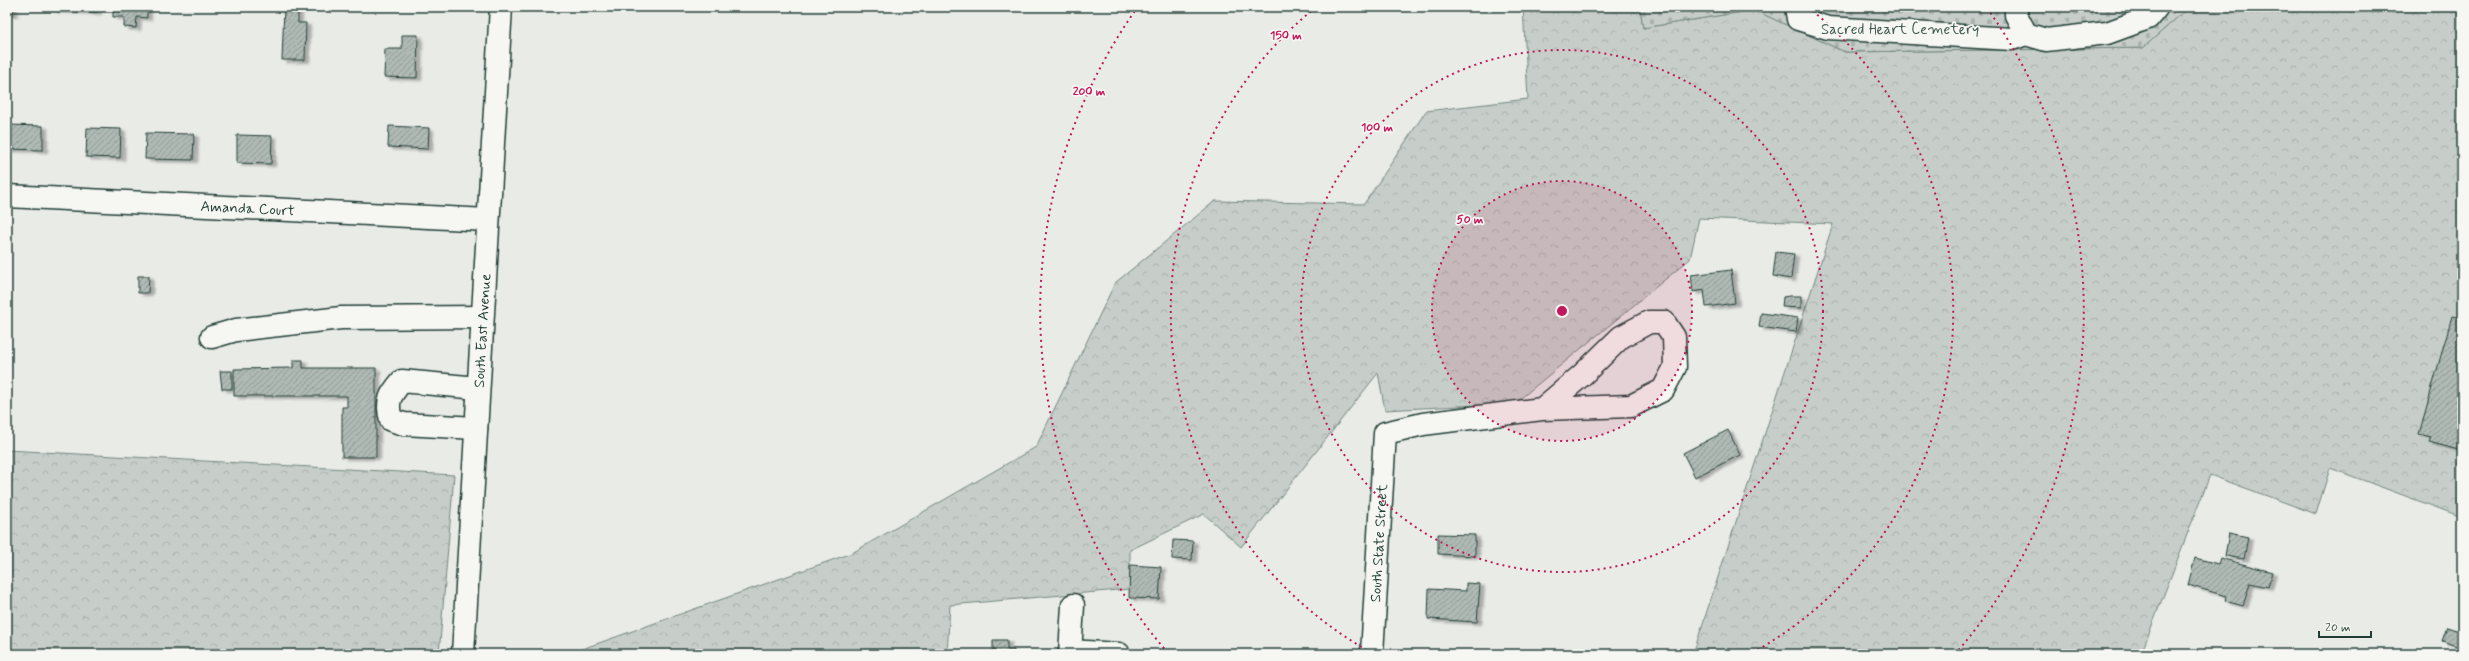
<svg xmlns="http://www.w3.org/2000/svg" width="2469" height="661" font-family="Mynerve,sans-serif">
<defs>
<pattern id="forest-crowns" width="20" height="18" patternUnits="userSpaceOnUse"><rect width="20" height="18" fill="#c7cec9"/><path d="M2 6a3 3 0 1 1 6 0M12 15a3 3 0 1 1 6 0" fill="none" stroke="#aab2ad"/></pattern>
<pattern id="cemetery-stones" width="16" height="16" patternUnits="userSpaceOnUse"><rect width="16" height="16" fill="#c7cec9"/><path d="M2 7V4a2 2 0 0 1 4 0v3zM10 15v-3a2 2 0 0 1 4 0v3z" fill="#aab2ad"/></pattern>
<pattern id="building-hatch" width="6" height="6" patternUnits="userSpaceOnUse"><rect width="6" height="6" fill="#b0bab5"/><path d="M-1 1l2-2M0 6l6-6M5 7l2-2" fill="none" stroke="#8f9894"/></pattern>
<filter id="shadow"><feDropShadow dx="4.5" dy="2.5" stdDeviation="1" flood-color="#0004"/></filter>
</defs>
<rect width="100%" height="100%" fill="#e9ebe7"/>
<filter id="ink" filterUnits="userSpaceOnUse"><feTurbulence type="fractalNoise" baseFrequency=".025" numOctaves="2"/><feDisplacementMap in="SourceGraphic" scale="8" xChannelSelector="R" yChannelSelector="G"/><feConvolveMatrix kernelMatrix="1 2 1 2 8 2 1 2 1" color-interpolation-filters="sRGB"/></filter>
<g filter="url(#ink)">
<path fill="url(#forest-crowns)" stroke="#73867e" d="M1523,7H1640L1643,28L1754,10L1845,52L2143,48L2189,7H2462V517L2330,468L2316,514L2210,475L2141,654H1693L1833,224L1699,218L1690,259L1515,403L1385,410L1378,373L1241,547L1204,514L1130,550V589L950,605L947,654H568L852,553L1036,447L1115,283L1215,201L1364,204L1426,111L1528,99Z
M7,450L454,475L439,654H7Z"/>
<path fill="url(#cemetery-stones)" stroke="#73867e" d="M1640,7H2189L2143,48L1845,52L1754,10L1643,28Z"/>
<path fill="url(#building-hatch)" stroke="#1f3d34" filter="url(#shadow)" d="M7,7H13V14H7Z
M53,7H97V12L53,10Z
M113,7H147V18L137,17L136,28L124,27V17H113Z
M284,7H298V23H306L305,60H282Z
M402,35H418L417,78L384,77L385,49H402Z
M7,125L43,126V150L7,149Z
M389,126L429,128L428,149L388,147Z
M87,128L121,129L120,158L86,157Z
M146,133L194,134L193,160L145,159Z
M237,135L272,136L271,164L237,163Z
M1776,252L1794,254L1791,279L1773,276Z
M1731,270L1735,303L1706,307L1704,290L1693,292L1691,275Z
M138,276H149L148,293H138Z
M1789,296H1801V308L1782,307L1783,297Z
M1761,313L1798,318L1796,332L1759,327Z
M2452,316L2462,318V451L2429,442L2431,437L2419,434Z
M293,360H303V368H376V457H342V407H347V396H234V369L293,368Z
M220,371H232V389H222Z
M1728,430L1740,455L1695,477L1683,453Z
M2229,533L2248,537L2244,559L2225,556Z
M1438,534L1475,535V556L1438,554Z
M1173,540L1193,541L1192,560L1172,559Z
M2195,558L2218,564L2220,558L2272,572L2268,587L2250,583L2243,606L2225,601L2226,596L2188,585Z
M1130,565L1161,567L1159,599L1129,598Z
M1466,583L1480,584L1477,622L1428,619L1429,589L1466,591Z
M2447,627L2462,632V648L2442,641Z
M993,640H1007V650H1014V654H993Z"/>
<g fill="none" stroke-linecap="round" stroke-linejoin="round">
<defs>
<g id="minor">
<path d="M1796,7L1798,19L1828,28L2012,39L2026,34"/>
<path d="M2016,7V15L2026,34L2046,40L2107,33L2148,18L2157,7"/>
<path id="s1" d="M7,196L488,220"/>
<path d="M212,337L236,330L341,318L482,317"/>
<path d="M476,428L404,424L391,420C386,401 390,395 402,381L478,388"/>
<path d="M1070,651L1119,654"/>
<path id="s2" d="M463,654L501,7"/>
<path d="M1070,654L1073,605"/>
<path id="s3" d="M1372,654L1385,433L1423,424L1542,409L1631,406L1663,390L1675,367L1674,337L1664,322H1649L1621,337L1582,375L1542,409"/>
</g>
</defs>
<use href="#minor" stroke="#1f3d34" stroke-width="25"/>
<use href="#minor" stroke="#f6f6f2" stroke-width="22"/>
</g>
</g>
<circle cx="1562" cy="311" r="130" fill="#c2185b" fill-opacity=".12"/>
<g fill="none" stroke="#c2185b" stroke-width="2" stroke-dasharray="2 4">
<circle cx="1562" cy="311" r="130"/>
<circle cx="1562" cy="311" r="261"/>
<path d="M1372 653A391 391 0 0 1 1316 7M1808 7A391 391 0 0 1 1752 653"/>
<path d="M1168 653A522 522 0 0 1 1137 8M1987 8A522 522 0 0 1 1956 653"/>
</g>
<g text-anchor="middle" stroke-width="3.5" stroke-linejoin="round" paint-order="stroke">
<g font-size="15" fill="#415a52" stroke="#f6f6f2">
<text x="1900" y="34">Sacred Heart Cemetery</text>
</g>
<g font-size="15" fill="#1f3d34" stroke="#f6f6f2">
<text dy="5" stroke="none"><textPath href="#s1" startOffset="241">Amanda Court</textPath></text>
<text dy="5" stroke="none"><textPath href="#s2" startOffset="324">South East Avenue</textPath></text>
<text dy="5" stroke="none"><textPath href="#s3" startOffset="111">South State Street</textPath></text>
</g>
</g>
<circle cx="1562" cy="311" r="6" fill="#c2185b" stroke="#f6f6f2" stroke-width="2"/>
<g font-size="12" text-anchor="middle" font-weight="bold" fill="#c2185b" stroke="#f6f6f2" stroke-width="3.5" stroke-linejoin="round" paint-order="stroke">
<text x="1286" y="39">150 m</text>
<text x="1089" y="95">200 m</text>
<text x="1377" y="131">100 m</text>
<text x="1470" y="223">50 m</text>
</g>
<rect width="2469" height="661" fill="none" stroke="#f6f6f2" stroke-width="24"/>
<rect x="12" y="12" width="2445" height="637" fill="none" stroke="#1f3d34" stroke-width="1.5" filter="url(#ink)"/>
<path d="M2319 631v6h52v-6" fill="none" stroke="#1f3d34" stroke-width="2"/>
<text x="2325" y="631" font-size="12" fill="#1f3d34" stroke="#f6f6f2" stroke-width="3" paint-order="stroke">20 m</text>
</svg>
